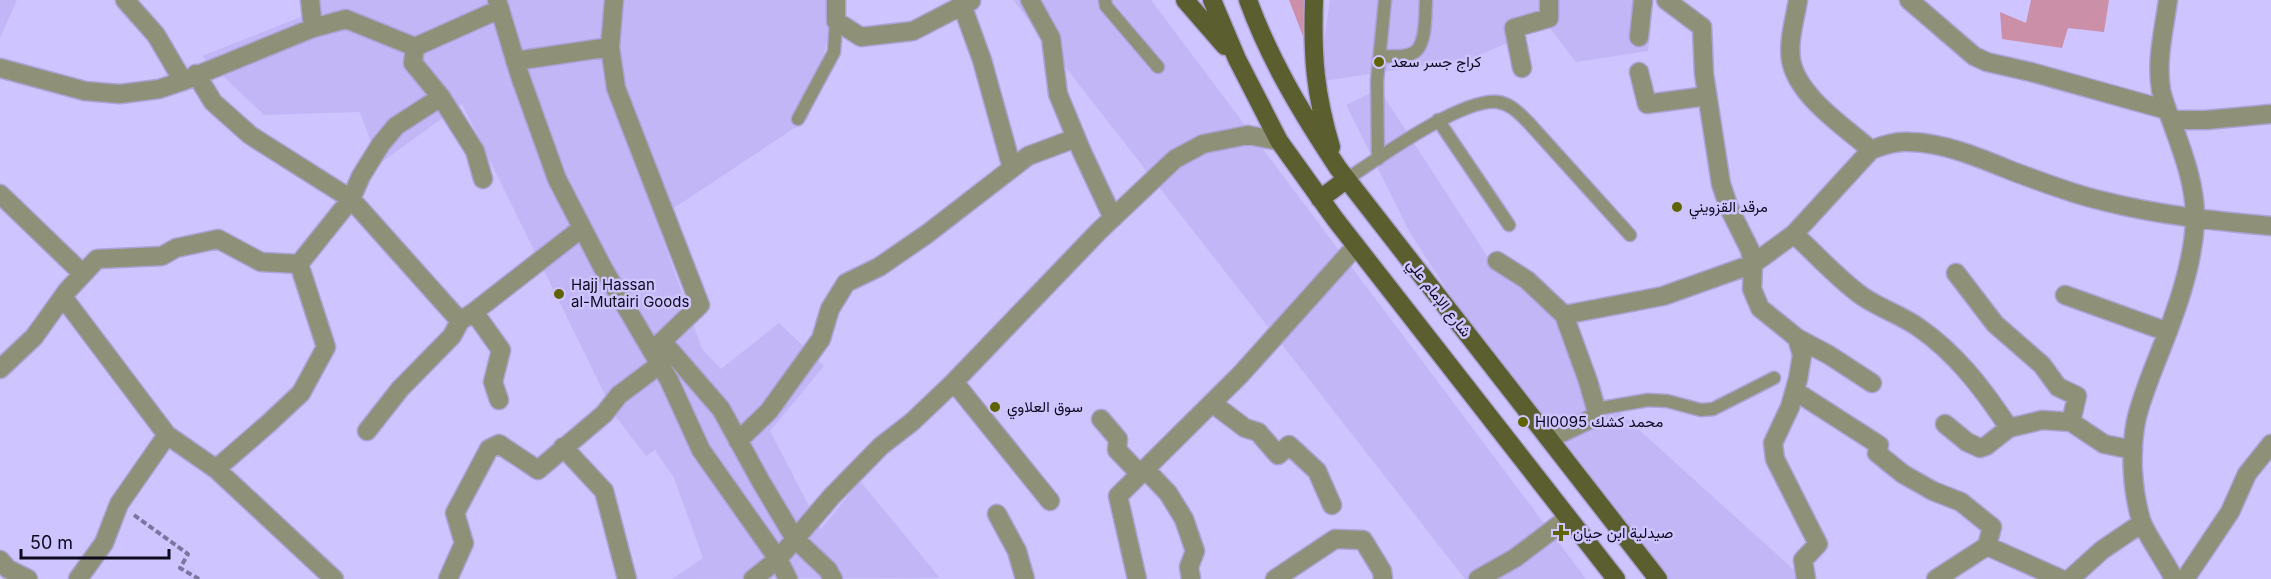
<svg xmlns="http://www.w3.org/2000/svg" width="2271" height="579" font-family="Inter,Vazirmatn,sans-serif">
<rect width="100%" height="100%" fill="#cec4ff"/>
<path fill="#c2b6f7" d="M0,0H17L0,38Z
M316,0H837L808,119L656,220L702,349L721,369L779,323L824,366L770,431L821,529L860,481L940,578L672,579L703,558L674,478L655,450L646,456L616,417L462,104L379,164L360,112L264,115L202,56L316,11Z
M1013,0H1151L1586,579H1465Z
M1330,0H1653L1648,51L1576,62L1548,26L1472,58L1318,82Z
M1379,89L1489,259L1571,316L1605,399L1804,579H1661L1505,380L1409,231L1346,105Z"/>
<path fill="#cb8fa8" d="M1289,0H1305L1303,36Z
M2031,0H2109L2104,32L2068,28L2062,48L2002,39L2000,12L2026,23Z"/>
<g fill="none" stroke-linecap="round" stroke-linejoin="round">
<defs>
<path id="lane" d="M1105,0L1106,6L1158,67
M1380,56C1389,56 1404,58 1413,53C1427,46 1425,14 1426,0
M798,119L834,52L836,21
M1438,120L1509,225
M1378,159L1377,81L1385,0
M1347,179C1379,158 1461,98 1498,102C1511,104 1519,113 1528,122L1630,235
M1596,409L1648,400L1667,401L1701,410L1713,409L1774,378"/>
<path id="street" d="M125,0L156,35L183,81
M310,0L313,28
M497,0L520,76L557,179L603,268L669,380L701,450L778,559L788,579
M614,0L610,47L616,88L700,305L652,351
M836,0V21L861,37L913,31L971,1
M1030,0L1051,38L1058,94L1082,152L1113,218
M1666,0L1702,27L1704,74L1721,184L1729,208L1750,250L1753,264L1752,289L1760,308L1797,338L1802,355L1798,379L1790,407L1773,443L1775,459L1818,544L1803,560L1806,579
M1798,0C1795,19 1788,41 1791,60C1797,96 1845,127 1871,150
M1909,0L1974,56L1987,62L2031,72L2167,110
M2168,0C2164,30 2156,60 2161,90C2163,100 2167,110 2171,120C2183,153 2196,186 2195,221C2193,267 2175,314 2158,357C2150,377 2141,399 2136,421C2130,453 2132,489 2141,520C2146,535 2166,562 2174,579
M962,5L982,60L1012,168
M1639,37L1643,0
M415,47L413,63L441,97L475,151L483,179
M515,61L610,47
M0,68L85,91L120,94L159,89L183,81L313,28L346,19L415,47L500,9
M1522,68L1514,28L1549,18V0
M1639,72L1647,104L1707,96
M196,74L213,102L250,135L351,199L460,321
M2171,120H2206L2271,114
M0,194L83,274
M1794,234C1816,254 1837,278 1862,296C1879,308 1901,315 1918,327C1956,353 1984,390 2009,428L2042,420L2071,422
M1497,261L1527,280L1564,315L1588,381L1596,409L1595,417L1549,439
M1956,273L1995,324L2042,365L2058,387L2077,396L2071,422L2104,444L2133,450
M2065,295L2168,332
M63,297L167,435L216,469L334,579
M474,312L501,350L493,382L499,400
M1564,315L1663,296L1753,264L1794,234L1871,150C1884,145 1896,141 1911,142C1945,143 1980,158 2012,171C2042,182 2072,194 2103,201C2158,215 2215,221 2271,226
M1797,338L1829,355L1872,383
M662,341L721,409L760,480L795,539L828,570L833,579
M0,369L34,337L67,291L97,259L162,256L176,248L218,239L261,262L299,264L351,199L361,176L381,144L396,126L441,97
M954,382L1050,501
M1795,391L1879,445L1877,453L1903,474L1933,491L1961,502L1992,527L1987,546
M1212,403L1245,428L1258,432L1278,455L1289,445L1317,471L1332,505
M1101,419L1118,439L1117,450L1140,474
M1945,424L1967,442L1980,448L1986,446L2009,428
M367,431L400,389L452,336L460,321L474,312L582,228
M738,441L769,411L821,339L830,309L846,283L879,267L927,234L1028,156L1076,138
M563,447L604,491L627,579
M216,469L269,423L301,393L326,347L299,264
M1145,469L1168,493L1184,519L1195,551L1189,567L1191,579
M997,514L1017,551L1025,579
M0,560L8,569L28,579
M78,579L104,543L119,504L167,435
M448,579L464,543L455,513L489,449L499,444L538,470L604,414L619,395L659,365
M753,579L778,559L832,496L881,446L912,422L954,382L1099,231L1175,159L1203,144L1248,135L1279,141
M1137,579L1118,496L1241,374L1356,246
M1275,579L1335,539L1363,540L1382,571L1383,579
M1478,579L1515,558L1568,518
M1936,579L1987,546L2061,579
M2070,579L2102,550L2142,523
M2185,579L2230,512L2247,474L2271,444"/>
<path id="primary" d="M1185,0L1225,46
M1212,0L1237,59L1279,141L1335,219L1616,579
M1248,0C1270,61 1303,115 1338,168L1658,579
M1314,0C1312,55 1315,94 1331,147
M1320,199L1347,179"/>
</defs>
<use href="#lane" stroke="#aba2d6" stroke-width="15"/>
<use href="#street" stroke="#aba2d6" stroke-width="21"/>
<use href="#primary" stroke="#aba2d6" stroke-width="21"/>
<path stroke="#7d75a0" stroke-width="4" stroke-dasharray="6 3" stroke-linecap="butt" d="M134,515L188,554L180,568L199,579"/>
<use href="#lane" stroke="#8e9178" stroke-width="12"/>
<use href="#street" stroke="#8e9178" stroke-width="18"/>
<use href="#primary" stroke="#5b5f2f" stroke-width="18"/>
</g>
<g fill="#5f6300" stroke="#cec4ff" stroke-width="2">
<circle cx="1379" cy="62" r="6"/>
<circle cx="1677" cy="207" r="6"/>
<circle cx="559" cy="294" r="6"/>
<circle cx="995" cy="407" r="6"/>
<circle cx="1523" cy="422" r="6"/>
<path d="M1558 524h6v6h6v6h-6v6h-6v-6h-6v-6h6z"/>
</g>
<g text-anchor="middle" stroke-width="5" stroke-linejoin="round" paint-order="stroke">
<g font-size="15" fill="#0e091d" stroke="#cec4ff" text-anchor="start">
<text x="1391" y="67">كراج جسر سعد</text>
<text x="1689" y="212">مرقد القزويني</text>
<text x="571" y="290">Hajj Hassan<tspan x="571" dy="17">al-Mutairi Goods</tspan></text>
<text x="1007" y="412">سوق العلاوي</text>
<text x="1535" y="427">Hl0095 محمد كشك</text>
<text x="1573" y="538">صيدلية ابن حيان</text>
</g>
<g font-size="15" fill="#0e091d" stroke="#cec4ff">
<text transform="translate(1439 298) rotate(52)" y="5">شارع الإمام علي</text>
</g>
</g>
<path d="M21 549v9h148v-9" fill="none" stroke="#0e091d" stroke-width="3"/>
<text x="30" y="549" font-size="18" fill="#0e091d" stroke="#cec4ff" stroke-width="4.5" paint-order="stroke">50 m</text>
</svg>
